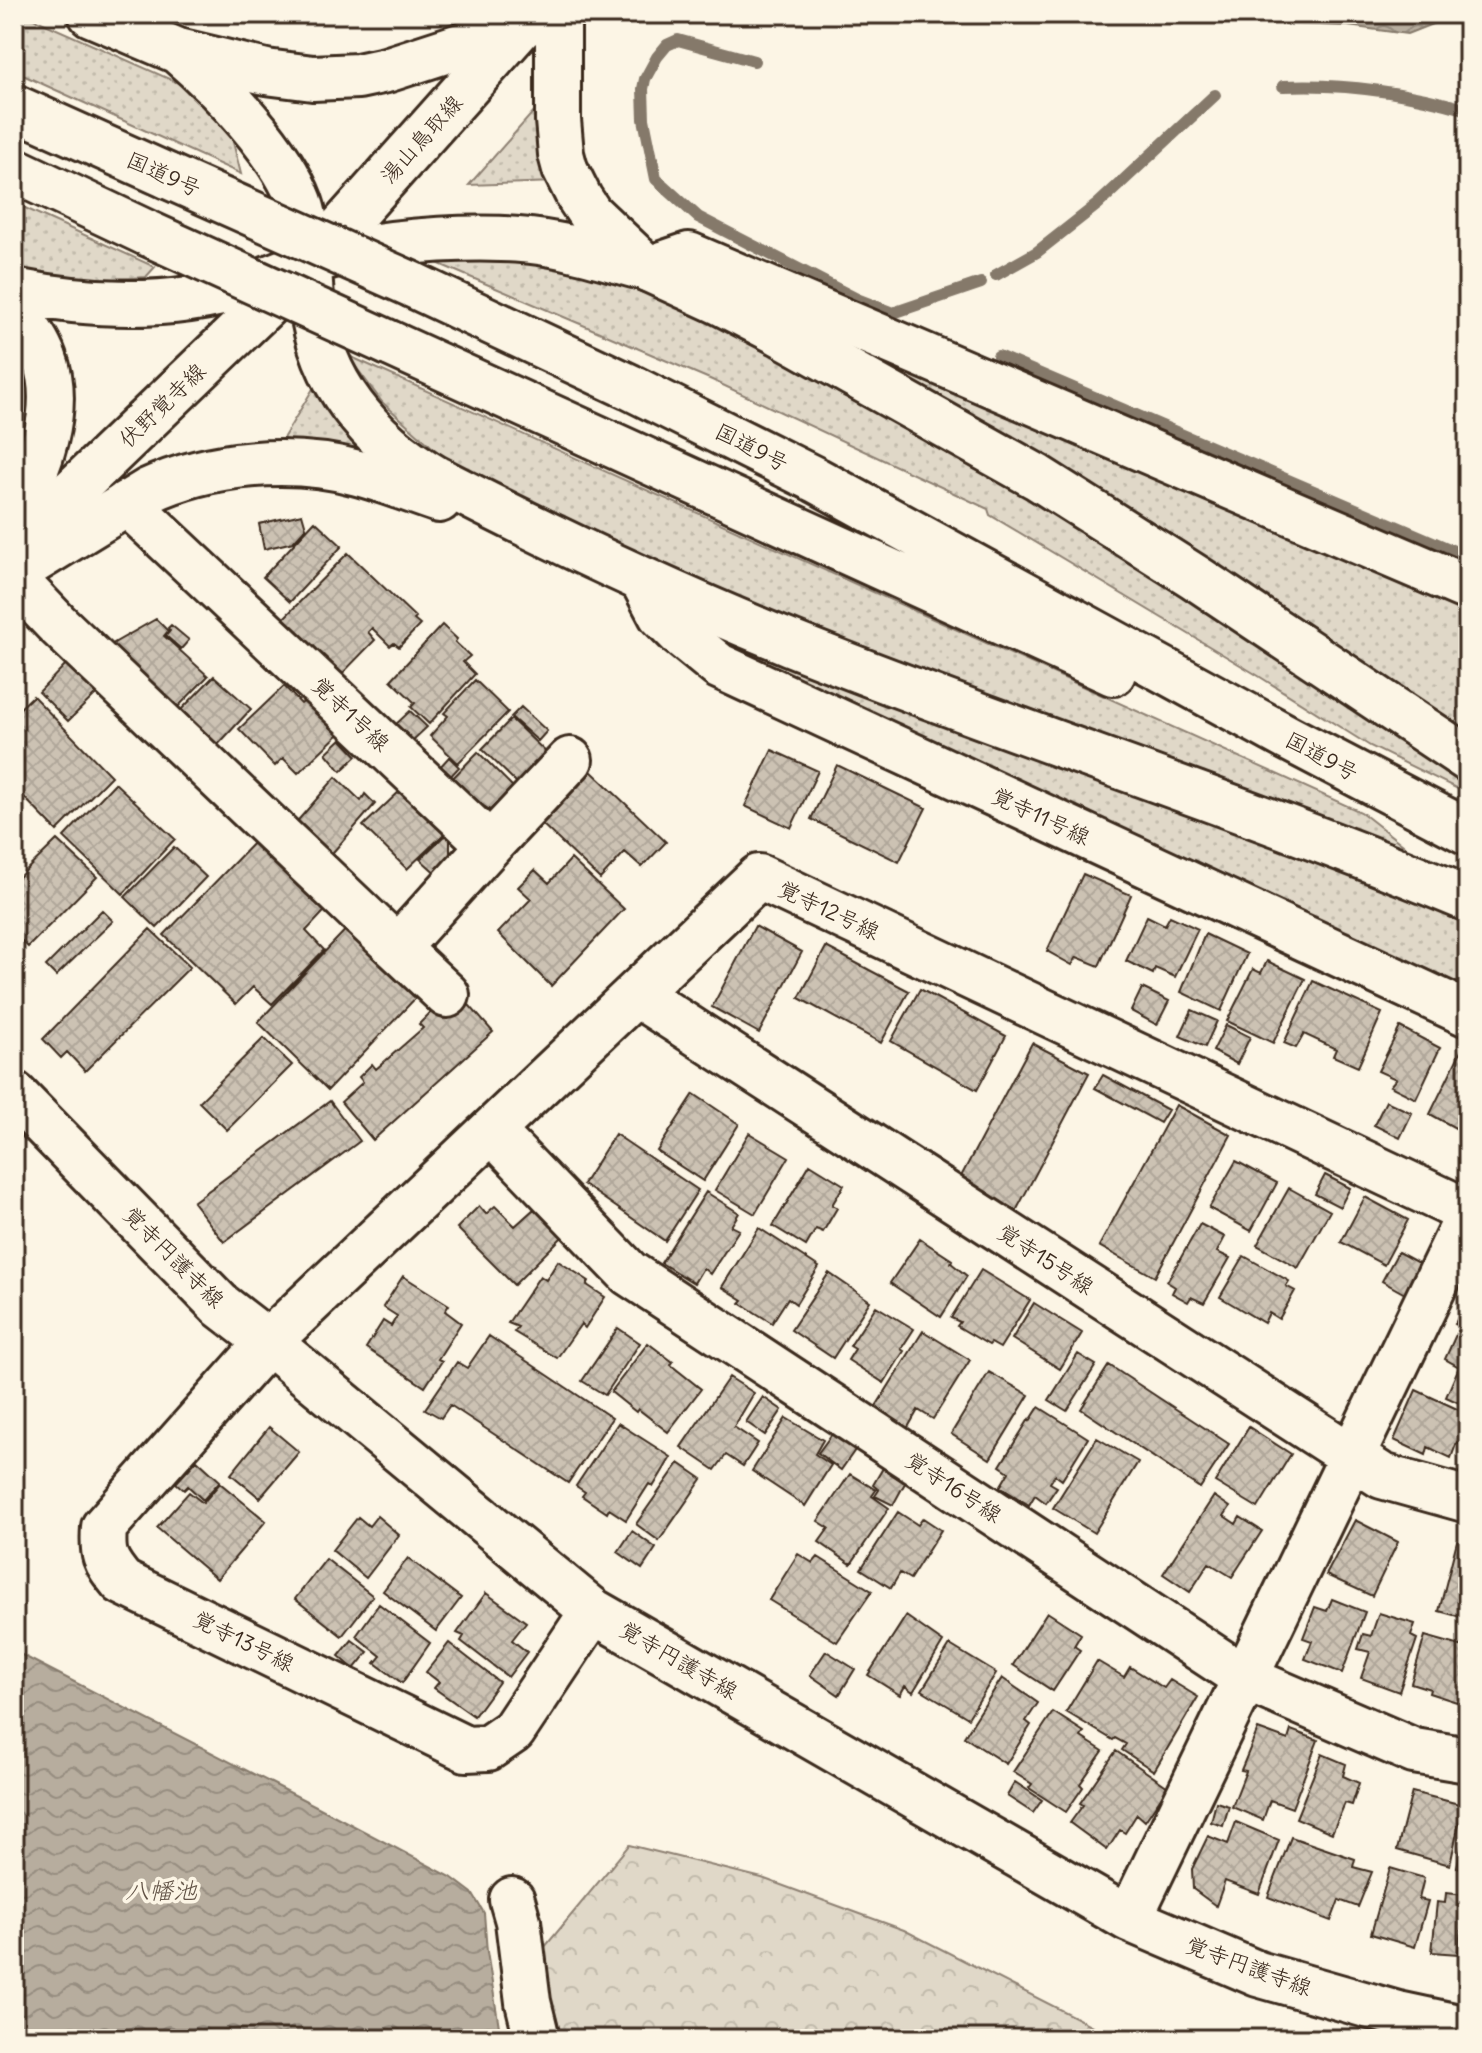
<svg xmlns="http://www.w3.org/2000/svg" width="1482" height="2053" font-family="Delius,'Klee One',sans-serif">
<defs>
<pattern id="green-dots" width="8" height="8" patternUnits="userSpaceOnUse" patternTransform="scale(2)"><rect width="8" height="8" fill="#e0d8c8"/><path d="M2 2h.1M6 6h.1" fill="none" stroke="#c1baab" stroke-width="1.8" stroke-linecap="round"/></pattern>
<pattern id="forest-crowns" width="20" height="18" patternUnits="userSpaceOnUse" patternTransform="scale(2)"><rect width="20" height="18" fill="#e0d8c8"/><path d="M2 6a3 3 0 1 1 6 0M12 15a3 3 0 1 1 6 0" fill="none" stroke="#c1baab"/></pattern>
<pattern id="water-waves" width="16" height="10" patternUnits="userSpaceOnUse" patternTransform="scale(2)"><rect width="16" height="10" fill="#b7ad9e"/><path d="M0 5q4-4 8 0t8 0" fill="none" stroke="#968d80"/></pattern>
<pattern id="building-cross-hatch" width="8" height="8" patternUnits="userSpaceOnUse" patternTransform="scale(2)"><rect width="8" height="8" fill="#ccc2b3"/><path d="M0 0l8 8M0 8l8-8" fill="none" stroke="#b0a79a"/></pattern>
</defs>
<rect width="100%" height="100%" fill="#fcf5e5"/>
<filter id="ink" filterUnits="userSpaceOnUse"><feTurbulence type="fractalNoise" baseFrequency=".0125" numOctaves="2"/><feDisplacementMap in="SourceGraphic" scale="16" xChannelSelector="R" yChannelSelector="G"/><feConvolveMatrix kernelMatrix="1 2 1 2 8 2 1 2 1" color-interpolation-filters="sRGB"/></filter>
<g filter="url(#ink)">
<path fill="url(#green-dots)" stroke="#8e8173" stroke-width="2" d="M14,14H23L183,85L212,106L231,134L241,174L14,71Z
M542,102L555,182L469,185Z
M14,203L155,267L146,277L84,281L24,271L14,266Z
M515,253L627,282L796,357L1186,589L1468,779V794L1370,746L1257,675L990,515L988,509L712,380L430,260Z
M709,274L1468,600V735Z
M347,355L1361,812L1403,845L1397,847L886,663L652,567L482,484L441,455L382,402Z
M314,387L341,428L375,461L279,445Z
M693,622L1468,916V997L722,659Z"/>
<path fill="url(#forest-crowns)" stroke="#8e8173" stroke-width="2" d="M629,1845L762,1878L904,1930L1098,2029L1134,2039H562L539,1954Z"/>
<path fill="url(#water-waves)" stroke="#85796b" stroke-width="2" d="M1228,14H1373L1401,18L1415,14H1468V18L1455,15L1407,34L1348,26L1259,23Z
M14,1651L318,1807L451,1877L472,1893L484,1913L487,1952L501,2039H14Z"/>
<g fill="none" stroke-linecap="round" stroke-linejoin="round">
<path stroke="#85796b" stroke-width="12" d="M754,61L678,40L667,45L657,57L645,79L643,89L644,119L656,179L698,217L857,299L893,313L981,283
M1283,86C1344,83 1410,93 1468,110
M996,275L1037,252L1098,204L1215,95
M998,356L1468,557"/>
</g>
<path fill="url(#building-cross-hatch)" stroke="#3b2a1e" stroke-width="2" d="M302,514L306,528L293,542L264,549L259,524Z
M315,521L342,546L290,602L263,577Z
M348,553L416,618L414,620L420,625L399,647L394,643L390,646L372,628L368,632L375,640L339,677L278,624Z
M156,619L168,631L164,636L208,676L170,715L105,653L114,643Z
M171,625L189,640L181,649L166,636L170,631L168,628Z
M442,625L457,639L455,642L470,656L463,662L475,674L429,724L411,707L415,703L391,680Z
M67,663L97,693L68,721L39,692Z
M214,676L251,709L214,749L176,715Z
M475,680L508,712L458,763L430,736L448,716L444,713Z
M284,686L301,704L306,700L340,733L298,773L283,758L275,766L239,729Z
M33,696L111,776L57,831L14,787V714Z
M521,707L547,731L538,741L511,717Z
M410,711L427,727L410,743L393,727Z
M511,719L548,754L519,785L482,749Z
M341,739L357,756L341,771L326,753Z
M772,750L818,771L791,828L745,806Z
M478,752L517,791L500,811L490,810L485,807L481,811L447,784Z
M449,757L459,767L448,779L438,769Z
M837,765L926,808L899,862L811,819Z
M591,771L666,842L642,867L625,852L600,879L542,824Z
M336,777L361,801L365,794L375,804L328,858L293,826Z
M115,783L175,839L123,894L64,837Z
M401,790L445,833L407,869L363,826Z
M446,834L450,838V862L438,875L420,859Z
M260,836L334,901L306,931L324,950L272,1004L253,987L236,1004L164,935Z
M57,840L97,877L28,947L14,933V882Z
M174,847L206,877L157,928L125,897Z
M571,859L624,909L551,986L498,933L531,899L518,887L535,870L549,883Z
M1083,874L1131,895L1099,966L1077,957L1072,965L1047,951Z
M102,910L113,921L56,976L46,966Z
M1147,916L1165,925L1170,916L1198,929L1175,977L1155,968L1153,974L1126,961Z
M355,920L425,988L328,1090L258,1022Z
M755,926L802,952L759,1033L712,1007Z
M150,929L190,967L85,1071L67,1052L61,1058L43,1039Z
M1205,934L1247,954L1221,1011L1181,992Z
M826,947L909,991L881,1043L799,998Z
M1267,961L1305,979L1273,1043L1227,1021L1253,969L1261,973Z
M1313,981L1382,1013L1358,1067L1333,1056L1336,1049L1304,1034L1296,1048L1284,1043Z
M1142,988L1169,1001L1157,1025L1131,1011Z
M920,989L1006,1036L977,1090L891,1041Z
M462,997L493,1032L373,1140L341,1102L363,1082L359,1077L372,1064L376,1069L423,1028L419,1024L432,1011L436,1016Z
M1192,1010L1217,1021L1205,1047L1180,1036Z
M1226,1025L1250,1037L1237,1064L1213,1051Z
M1400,1027L1440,1048L1416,1099L1390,1086L1396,1079L1378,1071Z
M264,1038L292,1065L227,1130L199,1102Z
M1032,1043L1089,1073L1014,1215L957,1184Z
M1463,1047L1468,1049V1135L1430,1114Z
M1103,1075L1168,1110L1160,1123L1095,1088Z
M694,1094L739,1124L703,1181L657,1151Z
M330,1101L360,1141L224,1242L193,1202Z
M1386,1101L1412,1113L1400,1138L1374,1125Z
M1176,1105L1231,1135L1155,1277L1099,1246Z
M749,1133L789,1157L755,1214L715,1190Z
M615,1134L698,1190L665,1241L583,1184Z
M1236,1161L1277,1183L1251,1231L1209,1208Z
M810,1164L844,1185L832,1205L837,1208L823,1232L816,1229L806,1246L773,1226Z
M1325,1175L1350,1188L1340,1207L1315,1194Z
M1289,1188L1330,1211L1298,1268L1257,1245Z
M706,1192L739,1213L731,1226L739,1230L710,1274L703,1268L694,1283L661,1263Z
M1365,1197L1408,1220L1384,1265L1341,1242Z
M479,1206L486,1214L495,1206L515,1226L534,1209L562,1237L514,1285L457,1228Z
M1200,1224L1225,1237L1217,1252L1230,1258L1204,1303L1191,1297L1188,1302L1172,1293L1175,1287L1167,1282Z
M759,1228L819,1267L796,1304L788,1298L772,1323L740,1303L743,1300L722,1287Z
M920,1239L952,1260L951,1263L967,1276L941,1317L890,1283Z
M1398,1252L1422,1265L1405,1294L1382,1281Z
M1244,1256L1289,1281L1286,1286L1295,1291L1279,1319L1269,1313L1264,1323L1220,1297Z
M558,1261L589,1281L587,1285L605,1297L585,1328L581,1324L557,1358L514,1332L518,1327L508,1323L540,1276L546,1280Z
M981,1270L1030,1300L1000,1348L991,1343L989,1345L957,1326L960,1322L951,1318Z
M829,1273L870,1301L833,1358L791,1330Z
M403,1276L449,1305L445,1311L461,1323L438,1359L442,1361L425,1387L366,1348L383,1321L391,1326L397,1316L383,1307Z
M1468,1295V1330L1455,1324Z
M1034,1303L1082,1333L1060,1369L1012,1339Z
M876,1306L914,1329L901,1349L904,1351L884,1383L848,1360L855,1349L850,1346Z
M618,1328L640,1343L605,1395L582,1381Z
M1458,1330L1468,1334V1407L1446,1397L1459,1367L1445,1359Z
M923,1331L970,1360L933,1419L918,1410L907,1429L875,1408Z
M489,1336L612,1418L568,1483L450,1405L441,1418L425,1409L457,1362L467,1368Z
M648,1343L673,1362L671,1365L701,1389L668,1432L638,1409L636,1412L611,1392Z
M1078,1354L1096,1365L1067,1411L1049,1400Z
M1109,1365L1229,1444L1200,1488L1081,1409Z
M989,1372L1029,1395L990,1459L951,1434Z
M729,1377L754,1393L734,1427L758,1443L743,1466L726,1455L715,1470L681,1447Z
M1416,1390L1468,1414V1441L1465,1447L1457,1442L1451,1458L1428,1447L1426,1455L1394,1440Z
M763,1397L782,1410L765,1435L746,1422Z
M1039,1407L1088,1438L1062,1480L1055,1475L1050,1483L1057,1487L1046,1503L1035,1495L1029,1505L1000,1487L1009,1472L1000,1466L1029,1419L1030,1421Z
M786,1418L823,1440L815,1454L831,1465L805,1506L752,1471Z
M618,1423L671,1457L653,1487L649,1484L626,1520L609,1509L607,1513L582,1496L585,1492L576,1486Z
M269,1427L299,1452L260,1498L231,1474Z
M1249,1427L1291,1454L1258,1508L1215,1482Z
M832,1434L855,1450L841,1470L818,1453Z
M1097,1438L1138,1462L1094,1533L1053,1508Z
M197,1460L220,1481L203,1500L188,1486L184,1490L176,1483Z
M679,1463L702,1479L659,1541L636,1524Z
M883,1468L905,1483L893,1505L875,1496L879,1490L873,1485Z
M850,1474L876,1490L872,1496L889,1508L851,1564L819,1542L829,1528L818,1521Z
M220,1483L266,1521L217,1579L157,1528L189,1492L203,1503Z
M1214,1496L1230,1507L1224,1516L1236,1524L1240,1517L1262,1531L1232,1577L1209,1563L1190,1592L1163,1574Z
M898,1512L918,1525L923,1518L941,1530L910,1579L900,1573L891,1588L861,1569Z
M377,1516L399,1535L366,1578L332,1550L358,1517L369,1526Z
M1355,1520L1398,1542L1372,1596L1326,1575Z
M632,1531L656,1548L642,1569L618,1552Z
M1457,1541L1468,1544V1619L1439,1611Z
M798,1554L813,1563L818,1557L872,1591L837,1642L769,1600Z
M408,1558L461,1598L436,1631L383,1591Z
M326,1559L373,1596L342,1636L295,1599Z
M486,1593L526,1622L512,1640L527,1652L508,1677L461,1641L464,1636L457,1633Z
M1332,1599L1365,1612L1342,1673L1305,1659L1312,1641L1303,1638L1315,1607L1327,1611Z
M379,1604L430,1643L402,1683L375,1663L381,1656L356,1636Z
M1047,1612L1081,1634L1074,1646L1080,1650L1053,1691L1013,1665Z
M1379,1613L1415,1624L1411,1636L1417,1639L1399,1692L1361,1678L1370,1652L1358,1649L1363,1634L1371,1636Z
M906,1616L943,1642L913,1692L905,1686L900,1695L868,1675Z
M1425,1636L1468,1648V1699L1466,1705L1429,1693L1430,1689L1411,1683Z
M352,1640L368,1652L354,1669L339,1656Z
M449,1643L499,1682L474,1716L434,1688L439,1682L426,1672Z
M950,1645L996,1673L968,1718L922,1690Z
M826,1651L855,1669L839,1695L810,1675Z
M1097,1661L1124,1677L1130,1667L1164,1688L1170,1680L1198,1697L1154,1771L1122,1750L1126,1744L1115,1738L1113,1740L1066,1712Z
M1002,1678L1038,1703L1026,1721L1031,1725L1006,1764L964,1737Z
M1053,1712L1084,1732L1081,1737L1103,1751L1080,1784L1083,1787L1066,1812L1029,1788L1032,1784L1013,1772Z
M1258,1729L1288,1740L1291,1730L1318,1740L1292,1808L1270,1800L1263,1820L1232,1807L1246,1771L1241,1770Z
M1116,1751L1168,1787L1145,1821L1137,1814L1125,1833L1120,1830L1107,1850L1070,1823L1083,1805L1080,1803Z
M1322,1754L1346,1764L1343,1776L1359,1783L1352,1805L1345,1803L1332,1833L1296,1818Z
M1015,1782L1042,1800L1033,1813L1007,1796Z
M1412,1792L1463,1805L1450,1865L1397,1850Z
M1216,1802L1229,1806L1223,1826L1211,1822Z
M1468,1817V1870L1457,1867Z
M1236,1822L1279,1840L1259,1894L1225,1881L1216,1906L1193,1889L1192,1869L1208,1836L1228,1844Z
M1291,1837L1355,1859L1353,1867L1372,1872L1358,1907L1339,1900L1331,1921L1268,1897Z
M1390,1868L1424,1878L1419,1899L1428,1901L1415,1947L1371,1934Z
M1446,1893L1465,1895L1458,1954L1432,1952L1437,1902L1445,1903Z"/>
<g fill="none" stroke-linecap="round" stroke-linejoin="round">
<defs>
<path id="minor" d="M648,269L689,255L1468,588
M127,503L490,845L570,760
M14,579L56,623L397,948L490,845
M643,581L661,615L681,635L719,666L1468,1014
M397,948L447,995
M636,994L1382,1476L1468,1500
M14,1094L220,1305L268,1342L593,1611L1129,1919L1258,1974L1398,2014L1468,2029
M492,1131L629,1273L1245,1678L1414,1751L1468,1760
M593,1611L513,1731L488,1748L466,1749L122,1582C104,1560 102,1555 104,1527L268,1342L759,877L1468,1212
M512,1900L518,1921L528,2002L537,2039
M1129,1919L1468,1216"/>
<path id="major" d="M14,547L310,263L532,14"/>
<path id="highway" d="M91,14L178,51L266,72L313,78L358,76L386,70L522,26
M558,14V120L561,154L565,169L580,199L590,214L648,269L720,302L780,333L1037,477L1195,577L1468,759
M178,51C221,88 280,149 300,202C312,236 307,271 312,305C321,382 370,440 435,478C551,538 669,594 790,643C1015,733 1245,806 1468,899
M14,107L170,177
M14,170L147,233
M413,285L630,387L816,480L1288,738L1468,832
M14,291C90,306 169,310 244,287C279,275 312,259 348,251C400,240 478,235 531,241C567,245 602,256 638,266
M14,311C26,325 38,341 44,358C63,407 39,473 14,514
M389,343L1113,673
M14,573L148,491C210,462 291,455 358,473C385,480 412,491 439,500"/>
</defs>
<use href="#minor" stroke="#3b2a1e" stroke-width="50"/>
<use href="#major" stroke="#3b2a1e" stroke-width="50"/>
<use href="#highway" stroke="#3b2a1e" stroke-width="50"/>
<use href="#minor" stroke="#fcf5e5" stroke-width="44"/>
<use href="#major" stroke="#fcf5e5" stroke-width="44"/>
<use href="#highway" stroke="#fcf5e5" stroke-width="44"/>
<defs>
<path id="highway-bridge" d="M170,177L413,285
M147,233L389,343"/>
</defs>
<use href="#highway-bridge" stroke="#3b2a1e" stroke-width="50" stroke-linecap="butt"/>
<use href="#highway-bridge" stroke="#fcf5e5" stroke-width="44"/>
</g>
</g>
<g text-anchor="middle" stroke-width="7" stroke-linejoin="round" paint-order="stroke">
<g font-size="22" fill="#3b2a1e" stroke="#fcf5e5">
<text transform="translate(421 139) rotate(-48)" y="8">湯山鳥取線</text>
<text transform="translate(164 174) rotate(24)" y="8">国道9号</text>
<text transform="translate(162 405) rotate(-44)" y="8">伏野覚寺線</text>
<text transform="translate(752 447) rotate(27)" y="8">国道9号</text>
<text transform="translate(351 714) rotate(43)" y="8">覚寺1号線</text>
<text transform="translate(1322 756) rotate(28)" y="8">国道9号</text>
<text transform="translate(1041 816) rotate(25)" y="8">覚寺11号線</text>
<text transform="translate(829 910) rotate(25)" y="8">覚寺12号線</text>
<text transform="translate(174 1257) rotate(45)" y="8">覚寺円護寺線</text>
<text transform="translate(1046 1259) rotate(33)" y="8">覚寺15号線</text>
<text transform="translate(954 1487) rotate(33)" y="8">覚寺16号線</text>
<text transform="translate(244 1641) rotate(26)" y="8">覚寺13号線</text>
<text transform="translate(679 1660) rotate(30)" y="8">覚寺円護寺線</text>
<text transform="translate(1249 1966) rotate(20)" y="8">覚寺円護寺線</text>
</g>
<g font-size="24" font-style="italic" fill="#605144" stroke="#fcf5e5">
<text x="161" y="1899">八幡池</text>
</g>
</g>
<rect width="1482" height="2053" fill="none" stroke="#fcf5e5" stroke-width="48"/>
<rect x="24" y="24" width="1434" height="2005" fill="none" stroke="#3b2a1e" stroke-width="3" filter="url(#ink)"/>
</svg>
